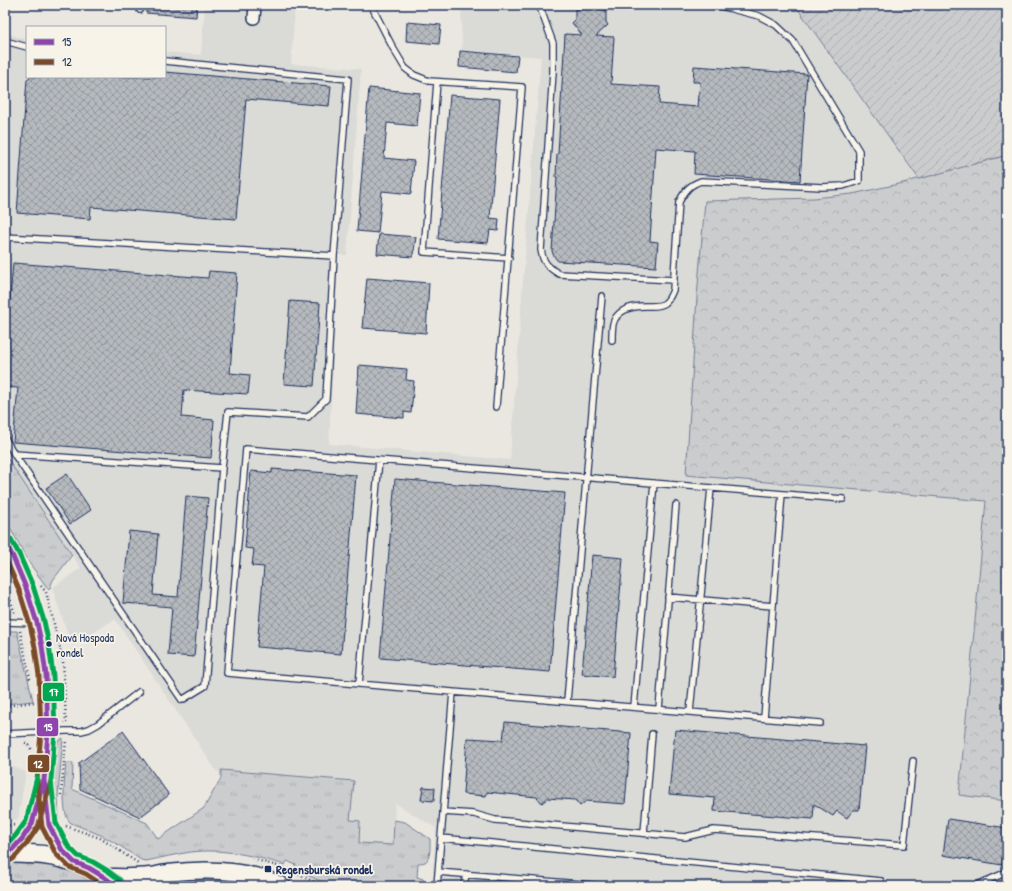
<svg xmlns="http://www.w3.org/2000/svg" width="1012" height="891" font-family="'Patrick Hand',sans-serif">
<defs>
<pattern id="grass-tufts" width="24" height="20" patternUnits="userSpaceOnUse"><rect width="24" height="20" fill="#cbcccd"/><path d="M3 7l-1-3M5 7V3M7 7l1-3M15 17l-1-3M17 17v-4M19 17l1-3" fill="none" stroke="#aeb0b2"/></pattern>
<pattern id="forest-crowns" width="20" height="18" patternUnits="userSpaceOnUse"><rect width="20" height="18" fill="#cbcccd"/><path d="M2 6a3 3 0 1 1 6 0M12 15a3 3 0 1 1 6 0" fill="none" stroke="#aeb0b2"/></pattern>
<pattern id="garden-furrows" width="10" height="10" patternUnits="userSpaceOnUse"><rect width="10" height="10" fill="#cbcccd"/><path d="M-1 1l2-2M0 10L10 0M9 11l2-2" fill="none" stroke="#aeb0b2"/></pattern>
<pattern id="building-cross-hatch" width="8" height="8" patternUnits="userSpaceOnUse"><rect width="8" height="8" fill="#b6babf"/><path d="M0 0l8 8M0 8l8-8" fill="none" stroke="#93989e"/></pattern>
</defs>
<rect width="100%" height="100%" fill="#eae7e0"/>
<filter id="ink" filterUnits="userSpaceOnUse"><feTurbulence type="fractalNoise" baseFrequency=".025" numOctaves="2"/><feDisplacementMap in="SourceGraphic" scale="8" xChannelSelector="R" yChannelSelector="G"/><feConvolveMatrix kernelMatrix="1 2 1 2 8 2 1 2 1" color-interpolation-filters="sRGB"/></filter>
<g filter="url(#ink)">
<path fill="#dadad6" d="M205,5H295L291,64L361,69L347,255H338L329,444L510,460L523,282L541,57L462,51L461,5H795L919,179L899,184L852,194L814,198L687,475L986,501L959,794L1007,801V886H432L436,828L395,803L393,845L359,843L360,821L350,820L353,781L221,770L217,772L115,619L72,646L52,588L81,568L5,455V33L27,40V77H165V52L201,55Z
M5,763L26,772L18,819L5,821Z"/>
<path fill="url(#grass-tufts)" stroke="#737e96" d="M5,455L72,555L53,580L49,590L30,564L10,528L5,520Z
M5,631H17L33,701L5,704Z
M63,738L58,795L59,820H56L54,797L56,748L59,741Z
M66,763H73L72,789L147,823L158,839L204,808L221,778V770L354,781L350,820L360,821L359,843L393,845L394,820L405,822L430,839C430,846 431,859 425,862C422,863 420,863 418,863L417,877L423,879L426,885L425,886H331L294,869L296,865L287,861L285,865C255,856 223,848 191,852C176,854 161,858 146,861L141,860L120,846L103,836L71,823C60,815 65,776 66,763Z
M21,863C54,863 74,869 102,886H5V864Z"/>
<path fill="url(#forest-crowns)" stroke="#737e96" d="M1007,155V801L959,795L986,501L686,475L697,297L705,201L814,198L852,194L899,184Z"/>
<path fill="url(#garden-furrows)" stroke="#737e96" d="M795,5H1007V155L919,179Z"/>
<path fill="url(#building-cross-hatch)" stroke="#1b2f5e" d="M146,5H197L196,17L146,13Z
M591,6L595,9L606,10V22L608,25L596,36L614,37L611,84L660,87L659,104L698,107L700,82H693L694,66L807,74L800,181L694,174L695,151L656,148L650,241L658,242L656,267L558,261L556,259L553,254L552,251L557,177H556L557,154H558L565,34L582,35L572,23L575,20V9H587Z
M407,22L441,25L439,44L406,41Z
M460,51L518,56L516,72L459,67Z
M165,72L331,86L329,106L246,99L236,219L91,207L90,219L17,213L27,79H29V77H165Z
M369,88L420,93L417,126L387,123L384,158L414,161L411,194L382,191L378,233L357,231Z
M450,95L500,99L490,218L499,219L498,231L490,230L488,243L438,239Z
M379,234L416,237L413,257L377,254Z
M13,263L208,278L209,271L237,273L230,373L250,375L248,394L184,390L182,417L214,420L211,458L13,442L18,388L5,387V356Z
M367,278L429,283L426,333L362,328Z
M290,301L320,303L314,386L284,384Z
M359,365L407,369L406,380L414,381L411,413L404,412V418L356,414Z
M272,469L356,475L341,654L257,647L264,567L252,566L254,549L245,548L251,471L272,473Z
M67,474L91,510L70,524L46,488Z
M395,479L565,493L550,672L380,658Z
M186,496L208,498L194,657L168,655L172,607L123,603L129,531L158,534L153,595L178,597Z
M592,555L623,558L613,677L582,674Z
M505,722L631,733L625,804L586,801L580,806L575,800L548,798L542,803L537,797L487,792L486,796L463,794L467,738L503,740Z
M675,730L865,746L859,810H853L847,818L837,811L833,816L814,804L813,819L714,811L715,798L669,794Z
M123,731L169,795L140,817L80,789L79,763Z
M423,787L435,788L434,801L421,800Z
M948,819L1007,828L1002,865L943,855Z"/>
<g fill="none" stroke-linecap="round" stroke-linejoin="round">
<defs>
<path id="lane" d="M371,5L393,48L405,68L414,75L429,81L522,87L496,407
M538,5L541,10L553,43V72L541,250C543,263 548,267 559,274L674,280
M140,10V5
M5,41L27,47
M165,61L348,79L334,256
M437,82L424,252L509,258
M5,237L334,256L326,399L308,417L228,412L222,468L205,686L182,700L14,454L5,438
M612,340C612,335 612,329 613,324C617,309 633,306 646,306C652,306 660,307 665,303C669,300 671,295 673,290L679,202C685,191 689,185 701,181L822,187L843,186L859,181V151L793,41L776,25L759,16L720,6L714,5
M14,454L222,468
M668,597L773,606
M5,622L35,623
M359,684L379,460
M567,701L602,296
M634,707L654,483
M659,709L676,505
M690,712L711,488
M764,718L782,494
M820,723L227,673L246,449L843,499
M5,734L66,731H81L89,729L98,724L139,692
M443,812L474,814L495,820L685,837L714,830L904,845L913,761
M644,833L652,734
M441,838L881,881
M438,872L604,886
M437,886L453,692
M464,886L466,874
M975,886L1007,872"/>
<path id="street" d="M254,18L255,5"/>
<path id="secondary" d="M5,542C11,552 15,562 19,573C40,621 47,666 48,718C48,744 46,771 40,796C37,806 36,817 31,826C25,836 17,845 8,854
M45,789C48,812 48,829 61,849C64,853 70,858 74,862
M104,877C119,877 135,878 150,876C156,876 162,873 168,873C207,868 247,869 282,886"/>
<path id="primary" d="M5,854C13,853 22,854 30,854C63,855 90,865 116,886"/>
</defs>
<use href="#lane" stroke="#1b2f5e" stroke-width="8"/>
<use href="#street" stroke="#1b2f5e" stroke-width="14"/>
<use href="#secondary" stroke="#1b2f5e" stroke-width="19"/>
<use href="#primary" stroke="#1b2f5e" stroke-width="21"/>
<path stroke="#1b2f5e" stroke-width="2.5" stroke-dasharray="1 3" stroke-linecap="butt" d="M5,581L15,615
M41,586L46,592L63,660L66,723
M20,631L30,679
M5,706L34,702
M25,743L28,744L31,749V750
M61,795L66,740
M5,826L15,825
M66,826L100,838L138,863
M253,859L285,868L323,886"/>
<use href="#lane" stroke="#f7f3e8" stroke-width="5.5"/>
<use href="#street" stroke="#f7f3e8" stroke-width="11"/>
<use href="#secondary" stroke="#f7f3e8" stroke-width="16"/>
<use href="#primary" stroke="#f7f3e8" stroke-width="18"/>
<defs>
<path id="bus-1" d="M5,542L13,557L26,588L37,623L42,646L46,675L48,732L44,780L49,825L62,850L74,862L89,868L104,877L116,886
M5,854H8L22,839L32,824L44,779"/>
<path id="bus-2" d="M5,557L19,590L30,625L35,647L39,676L41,732L37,780L42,827L56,854L69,867L86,874L104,886
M5,861H10L13,859L27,843L38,827L51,781"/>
<path id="bus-3" d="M11,539L19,554L33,586L44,621L49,645L53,675L55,732L51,780L56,823L68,846L78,856L93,862L108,871L120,880
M5,847L16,835L26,821L37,777"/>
</defs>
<use href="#bus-1" stroke="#f7f3e8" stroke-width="8"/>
<use href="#bus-2" stroke="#f7f3e8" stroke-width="8"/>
<use href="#bus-3" stroke="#f7f3e8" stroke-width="8"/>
<use href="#bus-1" stroke="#8e44ad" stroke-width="5"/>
<use href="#bus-2" stroke="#7a4b2a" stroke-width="5"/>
<use href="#bus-3" stroke="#00a651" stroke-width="5"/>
</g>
</g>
<g fill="#1b2f5e" stroke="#f7f3e8" stroke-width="1.5">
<circle cx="49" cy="644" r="3.5"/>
<rect x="264" y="865" width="8" height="8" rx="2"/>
</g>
<g text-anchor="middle" stroke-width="3.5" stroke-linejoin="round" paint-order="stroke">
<g font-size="12" fill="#1b2f5e" stroke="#f7f3e8" text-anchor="start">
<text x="56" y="642">Nová Hospoda<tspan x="56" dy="15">rondel</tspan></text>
</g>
<g font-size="13" font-weight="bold" fill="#1b2f5e" stroke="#f7f3e8" text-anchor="start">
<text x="276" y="874">Regensburská rondel</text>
</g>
</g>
<g stroke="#f7f3e8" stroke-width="1.5">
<rect x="42" y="682" width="23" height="20" rx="4" fill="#00a651"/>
<rect x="36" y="717" width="23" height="20" rx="4" fill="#8e44ad"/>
<rect x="27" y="754" width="23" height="19" rx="4" fill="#7a4b2a"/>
</g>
<g font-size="11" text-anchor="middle" font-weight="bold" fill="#fff">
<text x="54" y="696">17</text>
<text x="48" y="731">15</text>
<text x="38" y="768">12</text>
</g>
<rect width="1012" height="891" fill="none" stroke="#f7f3e8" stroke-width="20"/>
<rect x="10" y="10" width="992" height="871" fill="none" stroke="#1b2f5e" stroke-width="1.5" filter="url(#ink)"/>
<rect x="26" y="26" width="140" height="52" fill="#f7f3e8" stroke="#9fa5b1"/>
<rect x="34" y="39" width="20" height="6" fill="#8e44ad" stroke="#9fa5b1"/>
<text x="62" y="46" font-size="12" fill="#1b2f5e">15</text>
<rect x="34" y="59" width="20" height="6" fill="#7a4b2a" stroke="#9fa5b1"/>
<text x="62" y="66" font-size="12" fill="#1b2f5e">12</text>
</svg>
